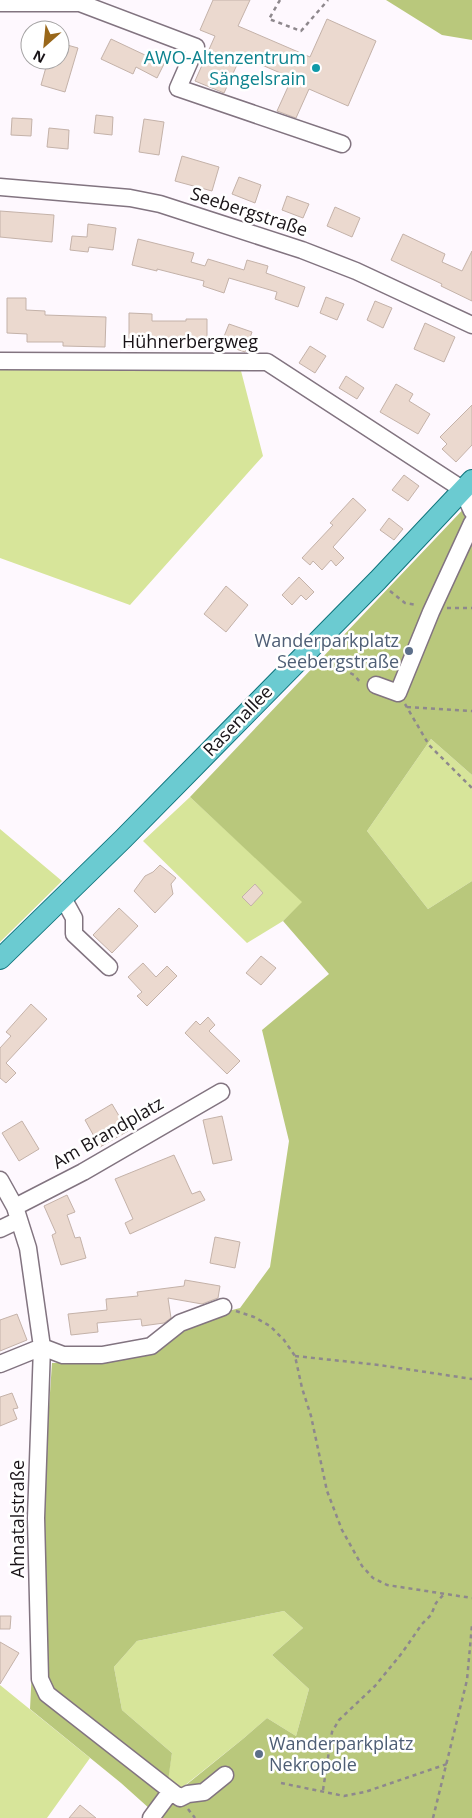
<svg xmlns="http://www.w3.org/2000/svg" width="472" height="1818" font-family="'Open Sans',sans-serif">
<rect width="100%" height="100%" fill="#fef8fe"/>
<path fill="#d7e59a" d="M240,367L263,456L130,605L0,558V368Z
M431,739L472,775V881L428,909L367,831Z
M190,797L303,902L283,921L247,943L143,841Z
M0,829L62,881L0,942Z
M284,1611L303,1628L272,1655L309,1689L296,1736L267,1718L244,1738L164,1802L172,1753L122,1710L114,1667L137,1641Z
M0,1685L90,1758L47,1818H0Z"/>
<path fill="#b9c87c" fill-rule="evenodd" d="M386,0H472V40L442,35Z
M472,500V775L431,739L367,831L428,909L472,881V1818H160L121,1783L30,1709L34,1630L52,1363L84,1362L181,1331L209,1316L240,1308L270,1267L289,1141L262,1030L329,974L283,921L302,902L190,797ZM284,1611L303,1628L272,1655L309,1689L296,1736L267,1718L244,1738L165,1802L172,1753L122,1710L114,1667L137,1641Z"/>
<path fill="#ebd9cf" stroke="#c4b2a9" d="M213,0H250L238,26L310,57L327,19L376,41L348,106L309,89L296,118L277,111L292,78L241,56L224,93L195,81L215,36L200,30Z
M111,39L164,64L157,78L136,67L133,74L101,59Z
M60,43L78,48L65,92L41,85L48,60H60Z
M96,115L113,117L112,135L94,133Z
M12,118L32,119L31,136L11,135Z
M144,119L164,122L159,155L139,152Z
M49,128L69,130L68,149L47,147Z
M182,156L219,167L212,191L175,181Z
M239,177L261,185L255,203L232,194Z
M287,196L309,204L303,218L282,210Z
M335,207L360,218L352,237L327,226Z
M0,211L54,215L52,242L0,237Z
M88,224L116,228L113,250L89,247L88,252L70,250L72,236L87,237Z
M403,234L445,254L442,262L462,271L472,251V301L441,286L442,284L391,260Z
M138,239L194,253L191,262L205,266L208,259L244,270L247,260L268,266L266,273L305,287L298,307L275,299L277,292L229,278L224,293L203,286L204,281L157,269V271L132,265Z
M326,297L344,304L337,320L320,313Z
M7,298H26V310L45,311V315L106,317L105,347L63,346V342H27V334L7,333Z
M375,301L392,308L383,328L367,320Z
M129,313L152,314V321H186V319H207V341H174V346H129Z
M425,323L455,337L444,362L414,349Z
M229,324L252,332L245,352L221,344Z
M310,346L326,356L315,373L299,363Z
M346,376L364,388L357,399L339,388Z
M396,384L413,394L409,401L430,414L418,434L380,412Z
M472,405V445L456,462L442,449L447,444L440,437Z
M404,475L419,486L408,501L392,490Z
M353,498L366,510L333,547L344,558L336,566L331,560L322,570L313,561L310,565L302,558L333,525L330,523Z
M389,518L403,529L394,540L380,530Z
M299,577L314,592L306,600L301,595L292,605L282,595Z
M226,586L248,605L226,632L204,614Z
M160,865L176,878L171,884L173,894L155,913L134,891L145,876L153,872Z
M255,884L263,893L251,906L242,897Z
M119,908L138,926L112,953L93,935Z
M261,956L276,968L261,985L246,973Z
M143,963L156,977L167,966L177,976L147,1006L137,996L142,992L128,977Z
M31,1004L47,1019L6,1063L16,1073L6,1083L0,1078V1048L11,1036L6,1032Z
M208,1017L215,1025L209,1031L240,1061L227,1074L185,1033L196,1021L200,1025Z
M112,1104L128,1131L100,1147L85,1120Z
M222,1116L232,1160L213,1164L203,1120Z
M22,1121L39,1149L19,1161L2,1133Z
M174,1155L192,1194L200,1191L205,1200L130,1234L125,1223L133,1219L115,1179Z
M67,1195L75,1212L67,1215L75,1238L80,1237L86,1258L61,1265L52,1235L56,1233L44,1206Z
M215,1237L240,1242L235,1268L210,1263Z
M185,1280L220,1286L218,1298L202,1304L168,1298L171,1318L164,1323L142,1326L141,1319L97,1323L98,1332L71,1335L68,1314L107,1310L106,1299L138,1296L137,1292L184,1286Z
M17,1314L27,1340L0,1351V1320Z
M12,1393L18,1408L13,1409L17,1419L0,1426V1397Z
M0,1616H11L10,1629H0Z
M0,1642L19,1653L0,1684Z
M80,1805L96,1818H69Z"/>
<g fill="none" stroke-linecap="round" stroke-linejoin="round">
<defs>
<path id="minor" d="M0,3H80L196,47L178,88L342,144
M0,187L130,198L160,204L302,250L356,271L472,325
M0,361L267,362L462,489L472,511
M376,685L398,693L431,612L472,523
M63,898L74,918V934L109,967
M0,1180L15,1207L28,1248L42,1347L36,1518L40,1679L47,1694L180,1798L188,1794L204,1792L225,1775
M15,1207L83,1172L221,1092
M0,1229L19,1220
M0,1364L42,1347L63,1355H102L151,1346L180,1323L223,1307
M151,1818L171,1791"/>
<path id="major" d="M0,959L123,839L378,580L472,480"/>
</defs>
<use href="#minor" stroke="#827480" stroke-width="19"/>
<use href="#major" stroke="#0e747c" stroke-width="22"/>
<path stroke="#8e888d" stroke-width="2.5" stroke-dasharray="4 4" stroke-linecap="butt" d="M280,0L269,19L301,31L328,0
M390,591L405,603L417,605
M447,608H472
M322,658L354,675L361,683
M405,704L429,745L472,788
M407,707L472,711
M236,1311L254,1317L270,1326L284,1340L295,1356L302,1388L311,1416L327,1491L342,1530L362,1566L373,1578L387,1585L472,1598
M295,1356L379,1365L472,1379
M281,1783L344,1796L365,1792L447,1764
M323,1790L332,1732L339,1720L375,1686L402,1653L422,1624L431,1615L436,1603L444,1594
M188,1809L195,1818
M433,1818L467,1680L472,1625"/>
<use href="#minor" stroke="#fff" stroke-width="16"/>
<use href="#major" stroke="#6bcbd1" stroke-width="20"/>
</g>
<circle fill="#0f9aa8" stroke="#fff" stroke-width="2" cx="316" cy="68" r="5"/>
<g fill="#5c6f8a" stroke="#fff" stroke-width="2">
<circle cx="409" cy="651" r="5"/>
<circle cx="259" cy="1754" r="5"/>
</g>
<g text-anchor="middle" stroke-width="5" stroke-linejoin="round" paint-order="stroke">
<g font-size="18" fill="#0d838f" stroke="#fff" text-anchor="end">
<text x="306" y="64">AWO-Altenzentrum<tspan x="306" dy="21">Sängelsrain</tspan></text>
</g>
<g font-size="18" fill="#181317" stroke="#fff">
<text transform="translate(249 212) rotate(18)" y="6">Seebergstraße</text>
<text x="190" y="348">Hühnerbergweg</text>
<text transform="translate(238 721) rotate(-46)" y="6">Rasenallee</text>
<text transform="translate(108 1133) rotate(-30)" y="6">Am Brandplatz</text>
<text transform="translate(18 1519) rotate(-90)" y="6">Ahnatalstraße</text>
</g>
<g font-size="18" fill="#4e5e75" stroke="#fff" text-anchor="end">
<text x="399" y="647">Wanderparkplatz<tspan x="399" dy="21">Seebergstraße</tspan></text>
<text x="269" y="1750" text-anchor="start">Wanderparkplatz<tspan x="269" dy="21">Nekropole</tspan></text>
</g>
</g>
<g transform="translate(45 45) rotate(207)"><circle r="24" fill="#ffffff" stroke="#a3a1a2"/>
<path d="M0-4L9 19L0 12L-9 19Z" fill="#99671a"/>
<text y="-8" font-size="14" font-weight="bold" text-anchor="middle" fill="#181317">N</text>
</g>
</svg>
